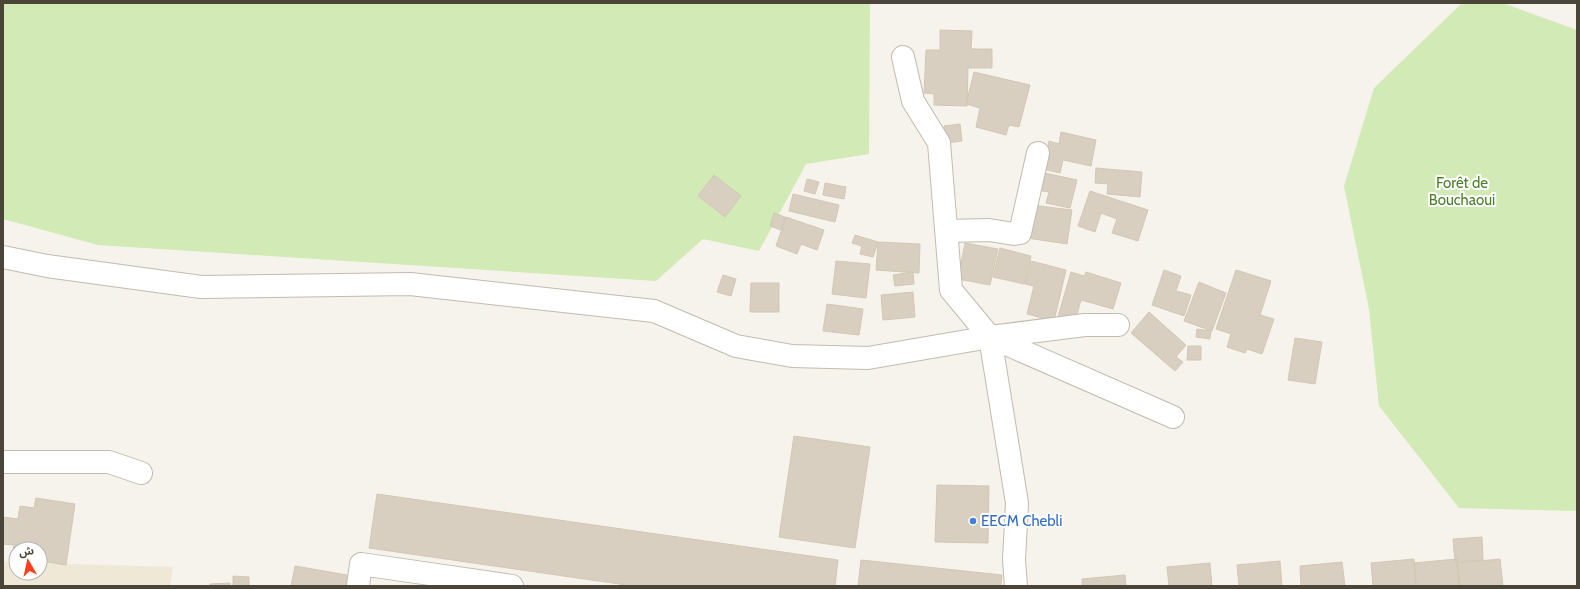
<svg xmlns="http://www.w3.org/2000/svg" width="1580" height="589" font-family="Cabin,'Noto Sans Arabic',sans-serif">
<rect width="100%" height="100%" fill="#f6f3ec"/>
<path fill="#efe8d6" d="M3,561L16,563V573H40V563L173,567L170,586H3Z"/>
<path fill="#d2eab5" d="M3,3H870L869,154L806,164L759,251L703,239L656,281L98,245L3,219Z
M1462,3H1503L1577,30V511L1459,508L1379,406L1369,309L1344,186L1374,88Z"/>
<path fill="#d8cfc1" stroke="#d3c7b4" d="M940,30L972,31L971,49H992V68H968L967,106L934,105V94L924,93L926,50H940Z
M974,72L1030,85L1019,127L1009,125L1006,135L976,127L980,108L966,104Z
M960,124L962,141L946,143L944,126Z
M1061,132L1096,140L1091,166L1063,160L1060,173L1043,169L1049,141L1059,144Z
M1096,168L1142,172L1140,197L1107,194L1108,184L1095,183Z
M1040,172L1077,180L1070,208L1046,203L1049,192L1037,190Z
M714,175L741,196L725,217L698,196Z
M807,179L819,182L815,194L804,191Z
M825,183L846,187L844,199L823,195Z
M1090,191L1148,210L1138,241L1112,233L1117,219L1101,213L1095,232L1078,226Z
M793,194L839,205L835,222L789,211Z
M1031,205L1072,210L1067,244L1027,238Z
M774,213L785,217L781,230L770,226Z
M786,217L824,230L817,250L801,244L797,254L776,246Z
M855,235L878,242L873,257L860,254L862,246L852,243Z
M878,242L920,244L919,273L876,270Z
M965,243L998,249L990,285L958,279Z
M1000,248L1031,256L1024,284L993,277Z
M836,261L870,264L866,298L832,294Z
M1031,261L1066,270L1054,321L1027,314L1034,286L1025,284Z
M1164,270L1181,276L1176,291L1191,295L1184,316L1152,305Z
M1236,270L1271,281L1260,315L1274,319L1262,354L1247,349L1245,353L1227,347L1231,334L1216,329Z
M913,272L914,284L895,286L893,275Z
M1071,272L1084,276L1086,272L1121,283L1113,309L1081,300L1074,325L1057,320Z
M723,275L736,279L731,296L717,292Z
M1199,282L1226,293L1212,331L1184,321Z
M751,283H779V312H750Z
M913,292L915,317L883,320L881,295Z
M827,304L863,309L859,335L823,331Z
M1149,312L1186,345L1176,357L1183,362L1175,371L1131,333Z
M1197,329L1211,331L1210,339L1196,337Z
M1295,338L1322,342L1315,384L1288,380Z
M1188,346H1201V360H1187Z
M794,436L870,447L855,548L779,537Z
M937,485L989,486L988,543L935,542Z
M377,494L838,560L835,586H633L369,548Z
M36,498L75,504L66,565L40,561V549H16V557H12L14,545L3,544V517L18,519L20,506L34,508Z
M1482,537L1483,560L1455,562L1453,539Z
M1414,559L1416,586H1373L1371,563Z
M1457,559L1460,586H1416L1414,563Z
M1500,559L1503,586H1459L1457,563Z
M861,560L1002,575L1001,586H858Z
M1280,561L1282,586H1239L1237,565Z
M1342,562L1345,586H1301L1300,566Z
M1210,563L1212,586H1169L1167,567Z
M295,566L347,575L345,586H291Z
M1125,575L1126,586H1082V579Z
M233,576L249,577V586H233Z
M230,583V586H210V584Z"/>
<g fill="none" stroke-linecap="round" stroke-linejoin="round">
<defs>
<path id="street" d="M903,57L913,101L939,143L951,290L990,337L1017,503L1014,560L1016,586
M946,231L989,230L1014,234L1020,233L1038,153
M3,257L47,266L201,287L410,284L654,311L736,346L792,356L868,358L990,337L1173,417
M990,337L1085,325H1118
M3,462H109L141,473
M358,586L361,564L512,586"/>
</defs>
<use href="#street" stroke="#c2bbae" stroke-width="24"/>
<use href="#street" stroke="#fff" stroke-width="22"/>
</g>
<circle fill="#3f7fe0" stroke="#fff" stroke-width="1.5" cx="973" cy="521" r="4"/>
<g text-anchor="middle" stroke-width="4" stroke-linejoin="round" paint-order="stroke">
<g font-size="15" fill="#4a7f2a" stroke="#fff">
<text x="1462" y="188">Forêt de<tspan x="1462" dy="17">Bouchaoui</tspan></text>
</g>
<g font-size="15" fill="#366cbe" stroke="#fff" text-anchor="start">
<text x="981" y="526">EECM Chebli</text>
</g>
</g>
<rect width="1580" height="589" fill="none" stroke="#4b4439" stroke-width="8"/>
<g transform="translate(28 561) rotate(351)"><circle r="19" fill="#ffffff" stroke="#b7b4b0"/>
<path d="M0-3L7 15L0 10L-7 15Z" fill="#fc3f1d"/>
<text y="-6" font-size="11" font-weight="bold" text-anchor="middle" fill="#4b4439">ش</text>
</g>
</svg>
